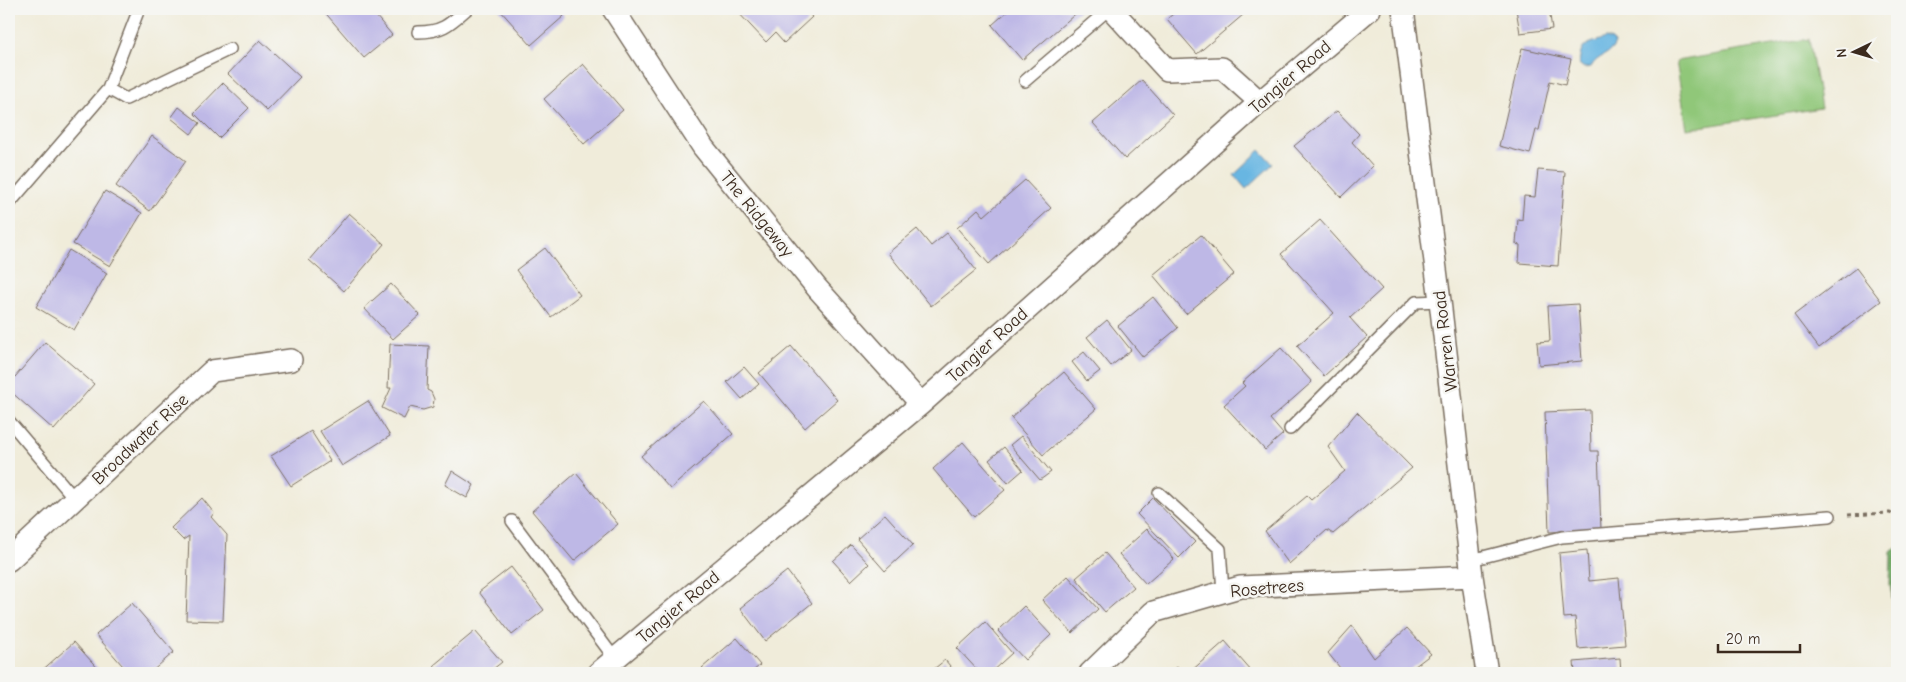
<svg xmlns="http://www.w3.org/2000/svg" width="1906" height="682" font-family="'Comic Neue',sans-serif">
<rect width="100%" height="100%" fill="#f6f6f2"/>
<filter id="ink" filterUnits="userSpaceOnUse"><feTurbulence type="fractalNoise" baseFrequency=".02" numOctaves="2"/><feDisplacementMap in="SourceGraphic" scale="10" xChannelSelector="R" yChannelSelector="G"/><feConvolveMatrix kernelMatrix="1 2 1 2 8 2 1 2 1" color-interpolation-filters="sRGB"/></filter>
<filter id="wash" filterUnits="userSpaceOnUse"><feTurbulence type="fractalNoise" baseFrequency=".0096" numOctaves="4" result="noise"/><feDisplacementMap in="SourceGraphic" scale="20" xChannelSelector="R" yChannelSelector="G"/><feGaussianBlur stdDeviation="1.12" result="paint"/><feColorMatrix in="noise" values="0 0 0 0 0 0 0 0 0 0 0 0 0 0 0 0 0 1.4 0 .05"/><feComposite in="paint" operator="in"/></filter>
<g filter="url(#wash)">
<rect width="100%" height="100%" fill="#f0ecda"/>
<path fill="#90c779" stroke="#66784c" d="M1809,39L1821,108L1687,129L1676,61Z"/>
<path fill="#74ac69" stroke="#586b44" d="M1897,546V632L1890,584L1891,552Z"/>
<path fill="#68b6e2" stroke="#527080" d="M1606,38L1612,40L1615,43C1611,56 1597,55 1591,67L1584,68L1579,64C1581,42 1587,45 1606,38Z
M1260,150L1273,164L1246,189L1234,175Z"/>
<g id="blocks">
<path fill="#beb8e6" d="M322,9H370L392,35L364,58Z
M499,9H558L564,16L531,45Z
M735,9H805L812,17L784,43L775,33L766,42Z
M1010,9H1081L1022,60L992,25Z
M1179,9H1250L1197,54L1167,19Z
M1516,9H1549L1552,29L1520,33Z
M260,40L300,77L267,111L228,74Z
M1522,48L1571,59L1565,85L1550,81L1539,130H1536L1530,154L1499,146Z
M583,64L623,110L584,144L544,99Z
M1142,80L1173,115L1125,159L1093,123Z
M223,83L249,108L219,138L194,113Z
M179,107L200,123L191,134L171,118Z
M1337,111L1359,134L1352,142L1373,166L1341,197L1294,146Z
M152,136L186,161L150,211L116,186Z
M1538,170L1565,172L1558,266L1519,263L1520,245L1516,244L1518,219L1522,220L1524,196L1535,197Z
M1025,180L1051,208L989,264L957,228L978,209L984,216Z
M105,191L142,213L110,266L73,244Z
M349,213L384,244L344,291L309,260Z
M1320,220L1382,289L1350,318L1367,337L1324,376L1297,346L1334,313L1281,254Z
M917,229L931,246L947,233L976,270L931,306L888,253Z
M1201,235L1234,274L1186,314L1153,275Z
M545,248L580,295L551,317L516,270Z
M69,250L107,273L74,330L36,307Z
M1856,268L1881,301L1819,348L1794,315Z
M391,284L420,315L393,339L364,308Z
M1153,297L1178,328L1143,357L1118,326Z
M1578,304L1582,361L1539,365L1537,342L1550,341L1548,306Z
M1107,320L1131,350L1111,366L1087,337Z
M45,342L94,384L54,430L9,390V384Z
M390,344L429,346L427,390L431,392L434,399L433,407L423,410L410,407L404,419L382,408L391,388H388Z
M791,346L837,400L805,428L759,373Z
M1281,348L1312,382L1270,419L1283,434L1265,450L1224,405L1245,386L1242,383Z
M1084,352L1100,371L1087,381L1072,362Z
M744,367L759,384L742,399L727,382Z
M1064,372L1096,409L1043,455L1011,418Z
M368,401L390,436L342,466L320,431Z
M704,401L733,434L670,489L641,456Z
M1590,410L1591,451H1598L1601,530L1549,532L1545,412Z
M1357,412L1412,468L1333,534L1327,530L1289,564L1265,531L1307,496L1311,500L1345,471L1328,447Z
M311,431L330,461L291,486L271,456Z
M1021,436L1051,472L1040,480L1010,445Z
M963,442L1005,490L974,517L933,469Z
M1004,447L1023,470L1008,483L989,460Z
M452,471L474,485L467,498L445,485Z
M576,473L618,524L574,561L532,511Z
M202,498L214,513L211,517L227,535L223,621L186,620L189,536L183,540L171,528Z
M1153,498L1195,542L1179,558L1137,514Z
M885,514L913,545L885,571L857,539Z
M1147,529L1174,559L1146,584L1119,554Z
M851,545L869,564L851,581L833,561Z
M1587,550L1589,581L1619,578L1625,645L1578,649L1575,617L1564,618L1559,553Z
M1105,553L1134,587L1105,612L1076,578Z
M511,567L544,610L512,635L479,592Z
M787,571L812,603L765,641L740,608Z
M1068,576L1098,609L1072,633L1042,600Z
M132,603L174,652L150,673H129L96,635Z
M1024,606L1051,635L1025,660L998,631Z
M985,622L1012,653L990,673H980L957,648Z
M1352,626L1374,658L1407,628L1431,654L1406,673H1344L1328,653Z
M475,631L502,662L488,673H440L434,665Z
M737,638L760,665L751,673H707L702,668Z
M1225,641L1252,672L1191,673L1190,672Z
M74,642L102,673H39Z
M1620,658L1621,673H1575L1574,662Z
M945,660L956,673H929Z
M1177,667L1182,673H1170Z"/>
</g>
</g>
<g filter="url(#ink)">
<use href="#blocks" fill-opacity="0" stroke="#7a6e60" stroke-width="1"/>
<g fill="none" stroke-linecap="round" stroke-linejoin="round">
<defs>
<path id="service" d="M418,32C442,32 450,24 467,9
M1025,81L1109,9
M108,89L126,99L230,49
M9,204L108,89L139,9
M9,421L75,499
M1290,429L1416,302L1440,301
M1159,493L1220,549L1223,592
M512,521L615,659
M1471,560L1562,537L1830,516"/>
<path id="minor" d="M613,9L703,147L817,288L921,404
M1111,9L1167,70L1222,68L1260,102
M1403,9L1440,301L1472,576L1487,673
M9,560L212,371L291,360
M598,673L921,404L1260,102L1370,9
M1090,673L1153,612L1240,587L1472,576"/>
</defs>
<use href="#service" stroke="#7a6e60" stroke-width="14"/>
<use href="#minor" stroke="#7a6e60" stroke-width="24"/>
<path stroke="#7a6e60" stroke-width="3" stroke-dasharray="4 4" stroke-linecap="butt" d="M1848,515L1890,513L1897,518"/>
<use href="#service" stroke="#fff" stroke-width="11"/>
<use href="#minor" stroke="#fff" stroke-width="21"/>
</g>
</g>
<g text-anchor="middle" stroke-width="5" stroke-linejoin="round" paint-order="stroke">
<g font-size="18" fill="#3b2a1e" stroke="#f6f6f2">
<text transform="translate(1290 77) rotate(-41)" y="6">Tangier Road</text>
<text transform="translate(757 214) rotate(51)" y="6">The Ridgeway</text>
<text transform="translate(1445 341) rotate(-97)" y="6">Warren Road</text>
<text transform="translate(987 345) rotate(-42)" y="6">Tangier Road</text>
<text transform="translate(140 439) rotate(-43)" y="6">Broadwater Rise</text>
<text transform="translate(1267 588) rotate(-5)" y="6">Rosetrees</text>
<text transform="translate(678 607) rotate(-40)" y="6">Tangier Road</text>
</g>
</g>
<rect width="1906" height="682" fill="none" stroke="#f6f6f2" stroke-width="30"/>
<g transform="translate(1854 52) rotate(265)" stroke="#f6f6f2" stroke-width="4" paint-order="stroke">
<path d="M0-4L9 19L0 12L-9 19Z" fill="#3b2a1e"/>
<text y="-8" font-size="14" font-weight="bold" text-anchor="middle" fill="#3b2a1e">N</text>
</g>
<path d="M1718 644v8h82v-8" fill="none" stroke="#3b2a1e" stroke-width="2.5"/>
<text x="1726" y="644" font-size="15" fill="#3b2a1e" stroke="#f6f6f2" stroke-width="4" paint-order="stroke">20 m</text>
</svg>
